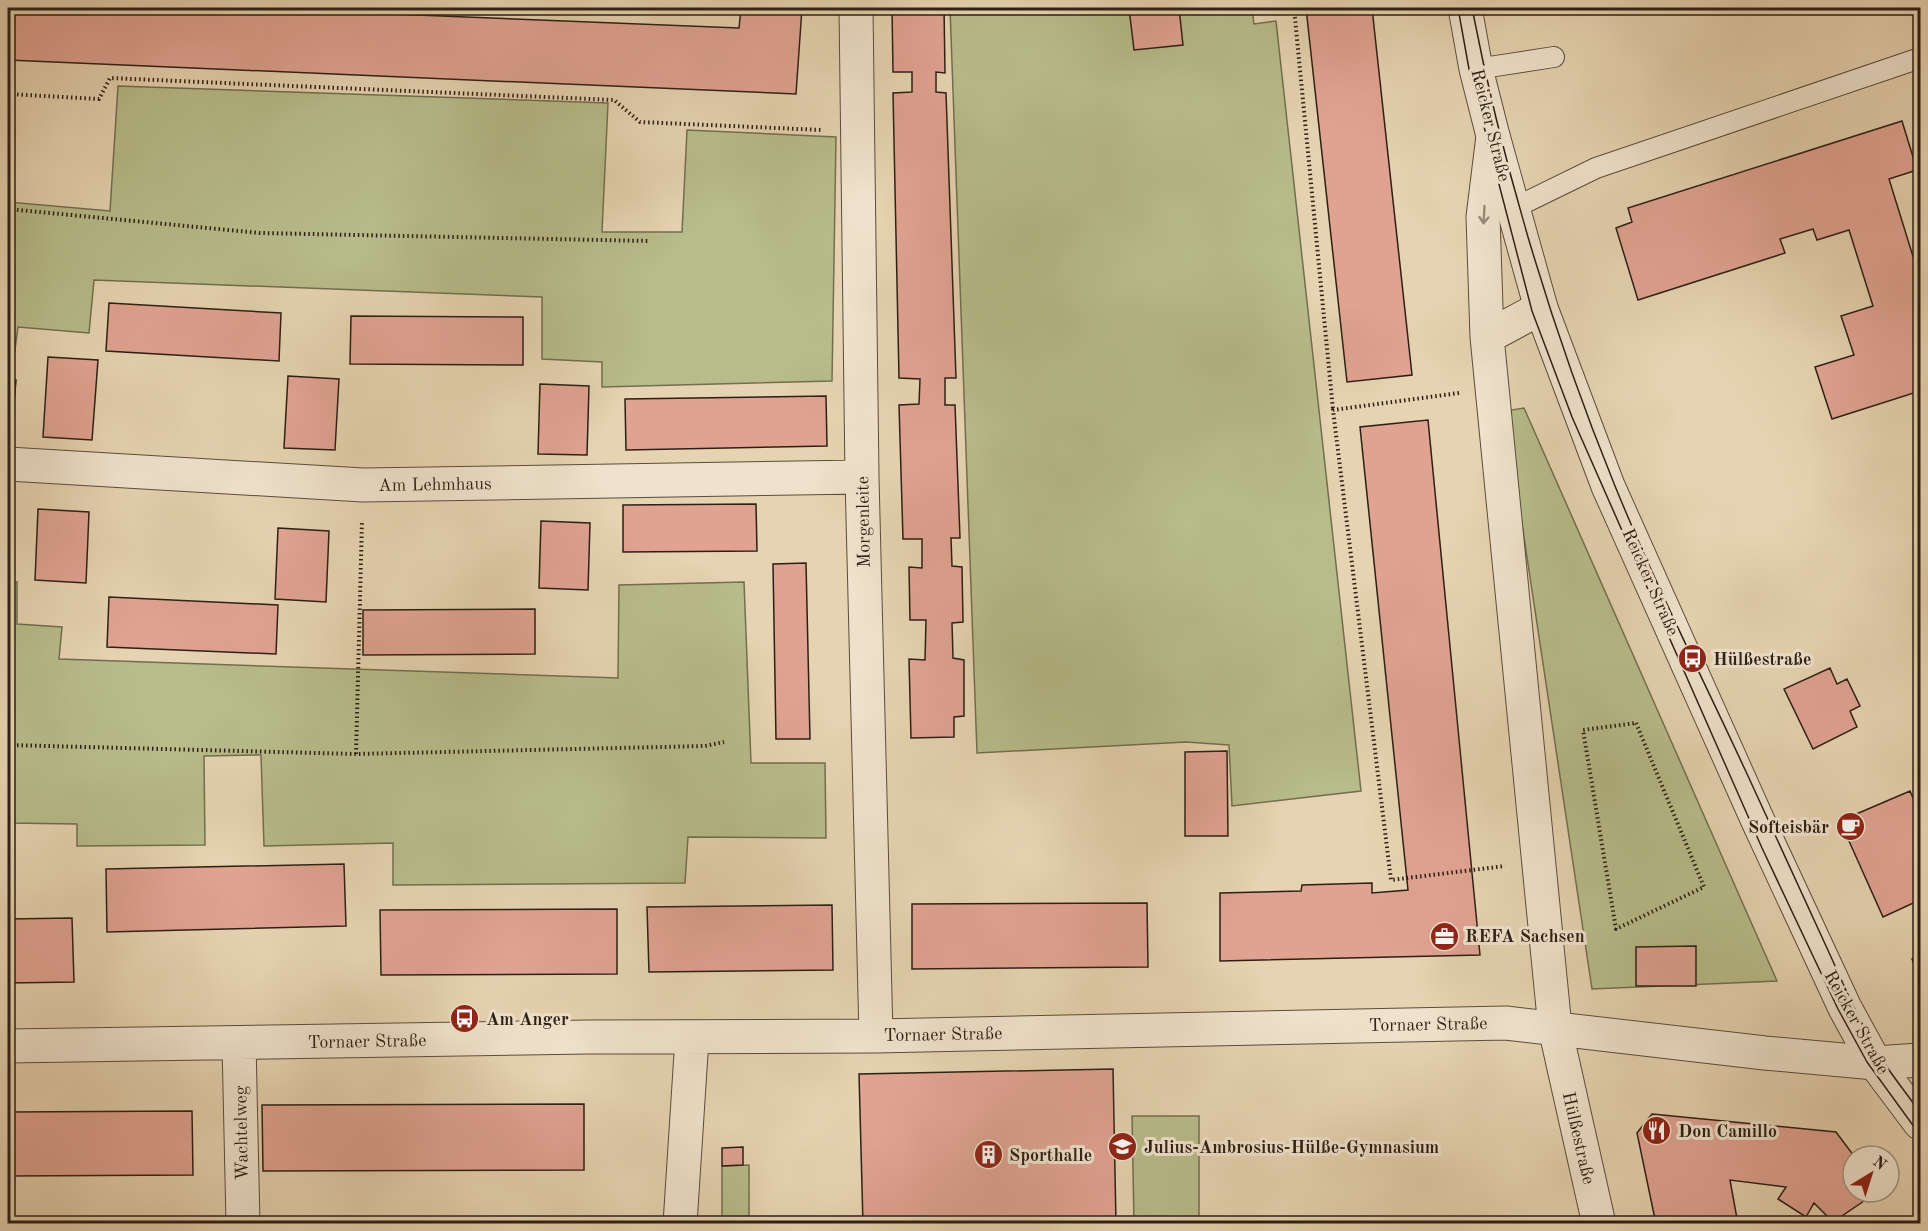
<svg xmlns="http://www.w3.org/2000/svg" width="1928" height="1231" font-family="'Old Standard TT',serif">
<rect width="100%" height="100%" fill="#e6d3b1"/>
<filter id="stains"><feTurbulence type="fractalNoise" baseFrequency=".00333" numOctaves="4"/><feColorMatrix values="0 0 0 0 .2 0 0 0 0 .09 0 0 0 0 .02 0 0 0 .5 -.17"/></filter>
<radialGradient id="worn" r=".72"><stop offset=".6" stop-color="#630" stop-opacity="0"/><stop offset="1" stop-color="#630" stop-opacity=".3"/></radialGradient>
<path fill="#b7bc8a" stroke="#726e50" stroke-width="1.5" d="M950,8H1252L1254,24L1276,21L1361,791L1232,806L1229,745L1186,742L977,753Z
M118,86L608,103L602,232H682L687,130L836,137L832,381L602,387V362L542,359V297L94,280L89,333L18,327L14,357L8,356V202L110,211Z
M1524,408L1777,981L1592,989L1505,411Z
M8,581L17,582V624L62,627L59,659L618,678L619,585L744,582L751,763H825L826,838L688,837L685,883L393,885V843L264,846L261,755L204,756L205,845L77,846V824L8,823Z
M1132,1116H1199V1223H1134Z
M749,1165V1223H722V1166Z"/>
<path fill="#e0a392" stroke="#2d1f15" stroke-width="1.5" d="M8,8H244L739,28L741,8H802L796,94L8,60Z
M892,8H944L945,73L936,72V92L946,93L956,378H945V405H955L960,538H951L952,566L962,567L963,622L952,623L953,658L964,660V716L954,717V737L911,738L909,659L925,660L926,620H910L909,567L922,568V539H903L899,405L919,404L920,379L899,378L893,93L912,92V72H893Z
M1129,8H1179L1183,45L1134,50Z
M1306,8H1372L1412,375L1347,382Z
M1902,121L1917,170L1889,179L1920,279V391L1832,419L1815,367L1854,355L1841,316L1873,306L1849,230L1817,240L1813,229L1780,239L1785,253L1638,300L1616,228L1632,222L1628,208Z
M109,303L281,313L279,361L106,351Z
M351,316L523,317V365L350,364Z
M48,357L98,360L92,440L43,437Z
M288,376L339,379L335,450L284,448Z
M8,379L16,380L12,429L8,428Z
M540,384L589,386L587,455L538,454Z
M826,396L827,446L626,450L625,399Z
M1428,420L1480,955L1220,961V893L1301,891L1302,885L1372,883V893L1408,890L1360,427Z
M756,504L757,551L623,552V505Z
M38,509L89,512L86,583L35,580Z
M8,511H13L10,557H8Z
M541,521L590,523L588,590L539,588Z
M278,528L329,531L326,602L275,599Z
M806,563L810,739H776L773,564Z
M109,597L278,605L276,654L107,647Z
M535,609V654L363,655V610Z
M1830,668L1837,684L1847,679L1860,706L1850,711L1857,727L1813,749L1784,689Z
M1227,751L1228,836H1185V752Z
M1910,791L1920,814V900L1883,917L1840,821Z
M344,864L346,926L107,932L106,869Z
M1147,903L1148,967L912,969V904Z
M832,905L833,970L649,972L647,907Z
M617,909V974L381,975L380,910Z
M72,918L74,982L8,983V919Z
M1696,946V986H1636V947Z
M1920,955V977L1912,959Z
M1113,1069L1116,1224H863L859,1074Z
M584,1104V1170L263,1171L262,1105Z
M192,1111L193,1175L8,1176V1112Z
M1652,1114L1836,1132L1854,1156L1853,1192H1877L1833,1222L1814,1203L1806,1217L1778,1199L1786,1187L1730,1180L1738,1224H1656L1637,1133Z
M743,1147V1165L722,1166V1148Z"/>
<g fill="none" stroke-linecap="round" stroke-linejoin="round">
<defs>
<path id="service" d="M1476,69L1554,57
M1512,209L1596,168L1920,58"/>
<path id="minor" d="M856,8L862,477L876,1036
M1493,136L1483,217L1487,337L1555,1028L1599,1224
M1487,337L1541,308
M8,464L363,485L862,477
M239,1043L243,1224
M8,1046L588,1037L876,1036L1506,1023L1765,1053L1875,1063L1920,1060
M680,1224L692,1038"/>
<path id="tertiary" d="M1465,8L1476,69L1493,136L1541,308L1608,486L1758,821L1845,1008L1875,1063L1920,1123"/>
</defs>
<use href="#service" stroke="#5b4c3c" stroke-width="22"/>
<use href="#minor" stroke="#5b4c3c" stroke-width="35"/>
<use href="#tertiary" stroke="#5b4c3c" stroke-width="35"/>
<path stroke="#2d1f15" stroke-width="4" stroke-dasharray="1.5 3" stroke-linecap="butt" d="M1294,8L1333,410
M8,94L99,99L110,78L614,100L640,122L822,130
M8,209L260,233L649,241
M1459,393L1333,410L1391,880L1505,866
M1636,723L1704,887L1616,929L1583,730Z
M8,745L356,754L705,746L724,742
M356,754L362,521"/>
<use href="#service" stroke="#efe2cc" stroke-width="20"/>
<use href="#minor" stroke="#efe2cc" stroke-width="33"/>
<use href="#tertiary" stroke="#efe2cc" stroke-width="33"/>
<path stroke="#2d1f15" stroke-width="1.5" d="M1458,8L1469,69L1532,311L1572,417L1762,848L1838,1009L1867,1062L1920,1135
M1472,8C1503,168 1553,334 1615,486C1655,584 1703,679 1748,776C1774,832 1800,889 1826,946C1844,985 1861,1027 1885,1064C1896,1081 1909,1096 1920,1113"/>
</g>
<defs><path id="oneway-shaft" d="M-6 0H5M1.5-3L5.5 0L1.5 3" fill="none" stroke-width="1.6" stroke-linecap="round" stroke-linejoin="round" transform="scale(1.5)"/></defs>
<use stroke="#988a7a" href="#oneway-shaft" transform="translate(1484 215) rotate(93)"/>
<defs>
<symbol id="bus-disc" viewBox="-11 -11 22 22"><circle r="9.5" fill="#8f2418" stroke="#efe2cc"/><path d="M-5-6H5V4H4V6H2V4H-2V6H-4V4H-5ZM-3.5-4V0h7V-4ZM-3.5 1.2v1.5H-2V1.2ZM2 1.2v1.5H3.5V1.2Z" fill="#fff"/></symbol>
<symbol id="cafe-disc" viewBox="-11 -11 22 22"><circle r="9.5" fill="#8f2418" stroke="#efe2cc"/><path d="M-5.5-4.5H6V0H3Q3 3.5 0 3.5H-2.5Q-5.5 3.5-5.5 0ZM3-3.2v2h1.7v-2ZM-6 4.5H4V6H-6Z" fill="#fff"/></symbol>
<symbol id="office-disc" viewBox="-11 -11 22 22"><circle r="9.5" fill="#8f2418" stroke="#efe2cc"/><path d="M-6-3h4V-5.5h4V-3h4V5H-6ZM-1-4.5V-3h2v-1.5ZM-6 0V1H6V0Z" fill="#fff"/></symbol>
<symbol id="restaurant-disc" viewBox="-11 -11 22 22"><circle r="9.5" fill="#8f2418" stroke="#efe2cc"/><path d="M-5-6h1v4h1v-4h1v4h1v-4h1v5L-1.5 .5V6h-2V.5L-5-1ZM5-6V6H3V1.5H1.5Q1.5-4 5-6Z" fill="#fff"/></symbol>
<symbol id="school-disc" viewBox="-11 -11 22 22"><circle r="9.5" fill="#8f2418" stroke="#efe2cc"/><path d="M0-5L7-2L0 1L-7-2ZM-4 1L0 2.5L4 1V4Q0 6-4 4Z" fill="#fff"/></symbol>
<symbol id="building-disc" viewBox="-11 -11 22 22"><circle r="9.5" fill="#8f2418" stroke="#efe2cc"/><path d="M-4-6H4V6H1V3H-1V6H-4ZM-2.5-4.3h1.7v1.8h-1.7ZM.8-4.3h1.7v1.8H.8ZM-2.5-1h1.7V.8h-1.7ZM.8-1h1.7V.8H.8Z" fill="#fff"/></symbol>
</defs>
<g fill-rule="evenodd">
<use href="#bus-disc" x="1676" y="642" width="33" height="33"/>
<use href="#cafe-disc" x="1834" y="810" width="33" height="33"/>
<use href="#office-disc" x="1428" y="920" width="33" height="33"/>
<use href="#bus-disc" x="448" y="1002" width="33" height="33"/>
<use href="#restaurant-disc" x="1640" y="1114" width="33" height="33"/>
<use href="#school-disc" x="1106" y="1130" width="33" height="33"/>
<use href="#building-disc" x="972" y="1138" width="33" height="33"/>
</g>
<g text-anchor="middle" stroke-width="6" stroke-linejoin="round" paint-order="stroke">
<g font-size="18" fill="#2d1f15" stroke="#efe2cc">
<text transform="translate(1491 125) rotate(76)" y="6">Reicker Straße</text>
<text transform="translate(435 484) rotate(-1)" y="6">Am Lehmhaus</text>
<text transform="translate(863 522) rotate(-91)" y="6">Morgenleite</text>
<text transform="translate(1651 582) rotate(66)" y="6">Reicker Straße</text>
<text transform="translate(1857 1022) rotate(61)" y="6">Reicker Straße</text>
<text transform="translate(1428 1024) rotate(-1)" y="6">Tornaer Straße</text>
<text transform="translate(943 1034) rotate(-1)" y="6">Tornaer Straße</text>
<text transform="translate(367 1041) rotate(-1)" y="6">Tornaer Straße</text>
<text transform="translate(241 1133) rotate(-91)" y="6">Wachtelweg</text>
<text transform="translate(1579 1138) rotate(77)" y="6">Hülßestraße</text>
</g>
<g font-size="18" font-weight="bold" fill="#2d1f15" stroke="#efe2cc" text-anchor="start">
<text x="1713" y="665">Hülßestraße</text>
<text x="1829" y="833" text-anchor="end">Softeisbär</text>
<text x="1465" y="942">REFA Sachsen</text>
<text x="486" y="1025">Am Anger</text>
<text x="1678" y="1137">Don Camillo</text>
<text x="1144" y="1153">Julius-Ambrosius-Hülße-Gymnasium</text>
<text x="1009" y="1161">Sporthalle</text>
</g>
</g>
<rect width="1928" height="1231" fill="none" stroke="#e6d3b1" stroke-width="30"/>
<rect x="9" y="9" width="1910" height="1213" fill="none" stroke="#2d1f15" stroke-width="3"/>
<rect x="15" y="15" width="1898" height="1201" fill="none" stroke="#2d1f15" stroke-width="1.5"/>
<g transform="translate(1871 1174) rotate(38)"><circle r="28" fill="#efe2cc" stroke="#a19483" stroke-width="1.5"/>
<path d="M0-4.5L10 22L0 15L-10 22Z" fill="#8f2418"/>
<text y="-9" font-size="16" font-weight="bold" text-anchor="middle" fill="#2d1f15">N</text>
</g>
<rect width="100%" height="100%" filter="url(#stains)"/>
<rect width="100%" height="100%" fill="url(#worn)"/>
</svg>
